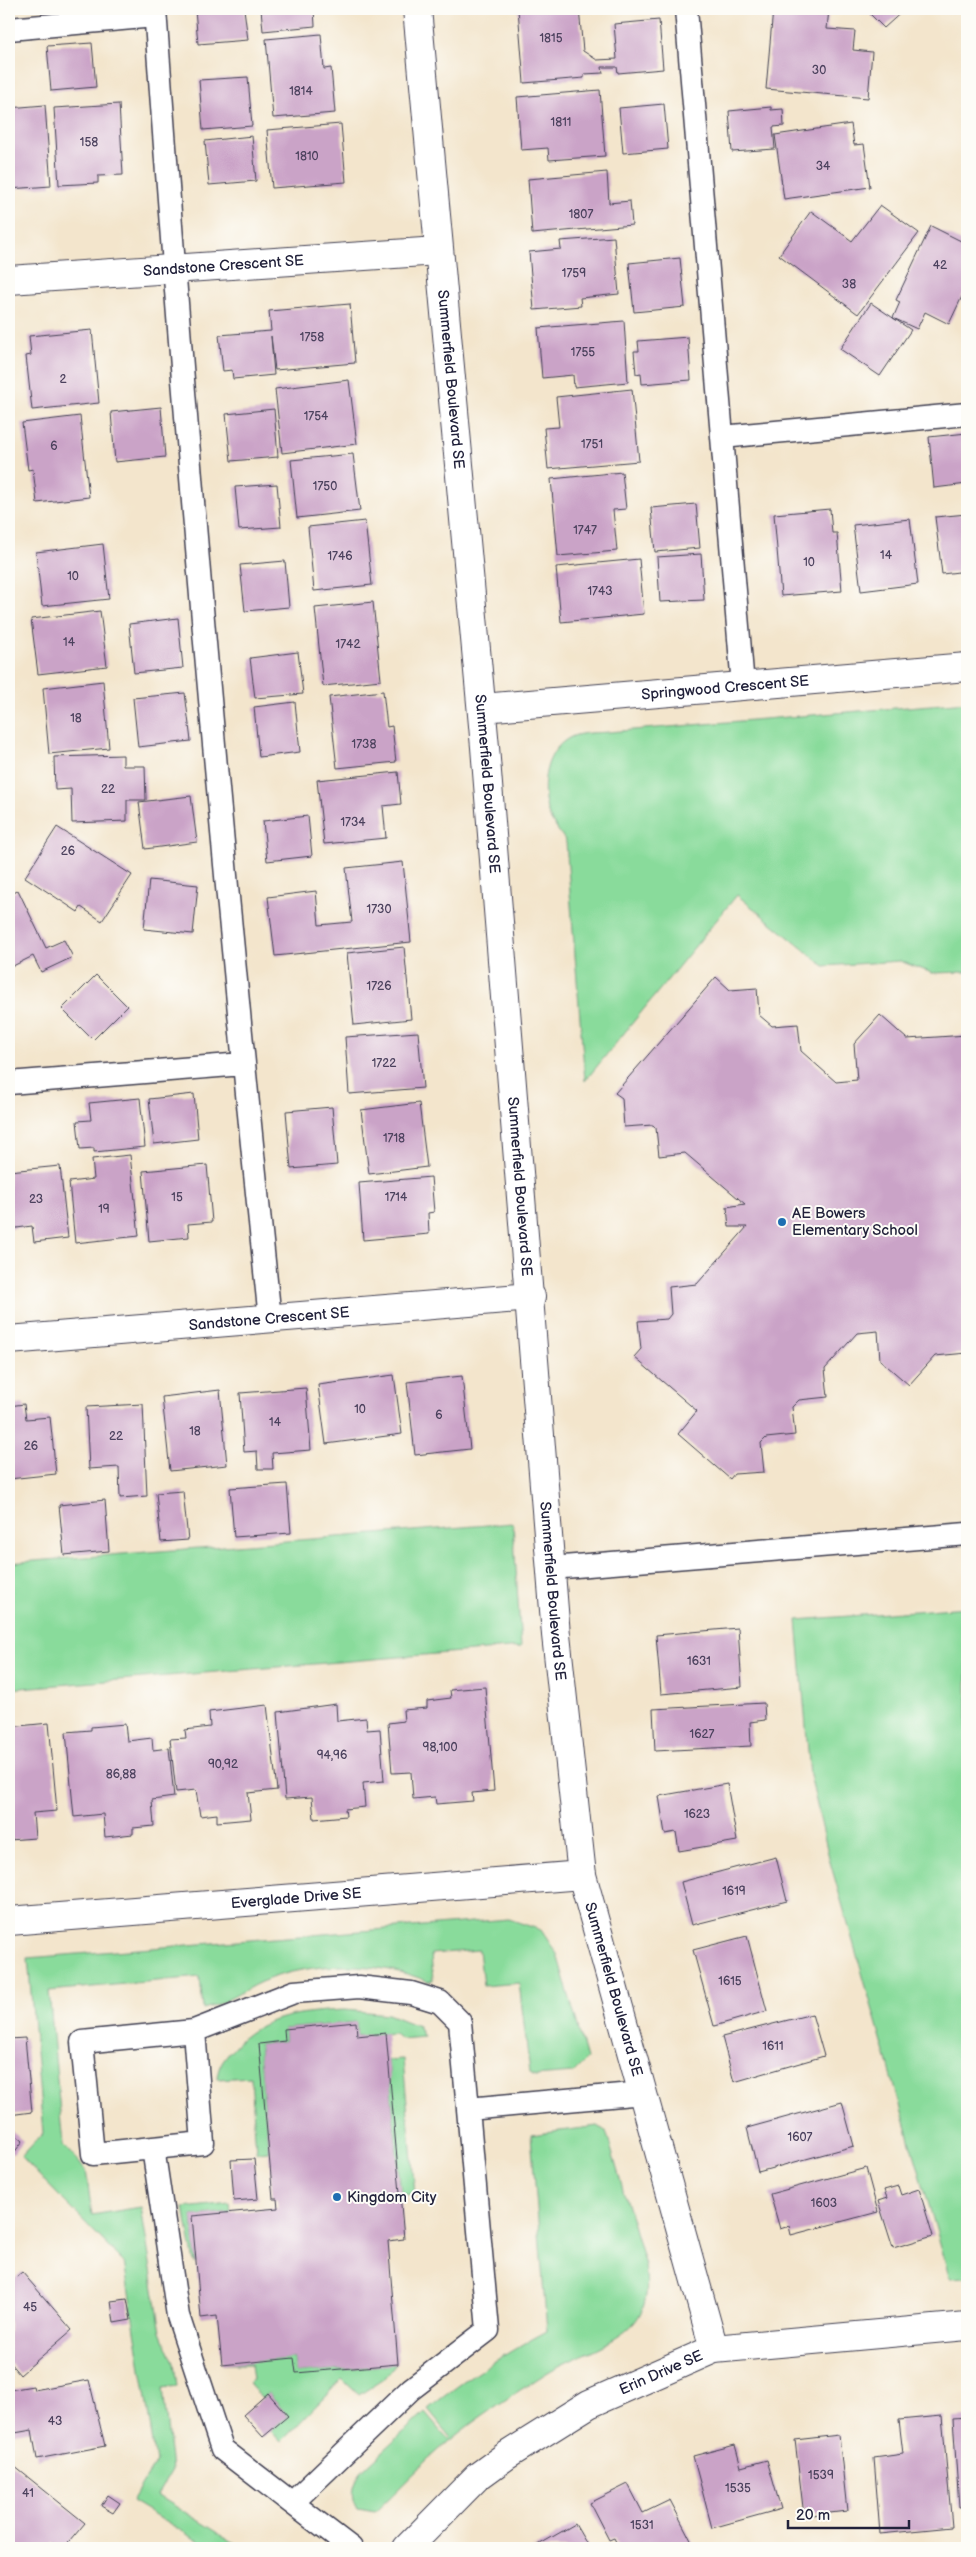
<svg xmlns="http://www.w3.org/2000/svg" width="976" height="2557" font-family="'Balsamiq Sans',sans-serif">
<rect width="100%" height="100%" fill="#fdfcf7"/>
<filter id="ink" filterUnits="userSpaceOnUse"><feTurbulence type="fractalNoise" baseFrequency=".02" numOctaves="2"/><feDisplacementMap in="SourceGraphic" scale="10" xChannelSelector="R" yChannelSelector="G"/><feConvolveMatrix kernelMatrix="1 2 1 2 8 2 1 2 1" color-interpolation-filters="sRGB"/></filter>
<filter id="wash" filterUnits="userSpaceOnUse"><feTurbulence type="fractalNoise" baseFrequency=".0096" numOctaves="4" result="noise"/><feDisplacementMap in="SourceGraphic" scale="20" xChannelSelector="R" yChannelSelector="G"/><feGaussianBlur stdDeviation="1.12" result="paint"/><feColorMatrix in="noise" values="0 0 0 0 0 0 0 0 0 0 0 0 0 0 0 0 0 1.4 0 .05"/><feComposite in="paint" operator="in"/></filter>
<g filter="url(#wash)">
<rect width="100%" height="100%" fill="#f3e5cc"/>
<path fill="#89db9b" stroke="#567e6b" d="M967,702V972L932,973L900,961L824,966L737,895L585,1081L566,842C561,833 551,823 548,813C540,787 544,750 571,737C581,732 599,733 609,732Z
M513,1523L521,1647L9,1689V1563Z
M967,1607V2277L950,2278L830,1862L810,1775L797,1620Z
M509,1919L541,1930L557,1954L587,2059L573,2073L535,2076L530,2073L519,1983L483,1986L479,1950L431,1954L433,1980L429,1982C380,1960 310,1961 261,1982C241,1991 225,2004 203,2009L200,1977L49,1991L63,2145L86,2170L92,2215L141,2207L161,2332L174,2363L177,2386L163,2388L172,2470L157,2495L243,2548H210L132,2501L156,2462L124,2262L21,2157L43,2133L28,1958Z
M345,2010L388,2014L418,2026L424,2037L401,2039L394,2033L357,2036L356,2022L284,2029L285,2041L259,2044L269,2151L256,2152L251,2077L217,2079C218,2066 223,2059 232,2049C260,2015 304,2012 345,2010Z
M403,2059L415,2194L401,2195L388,2060Z
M597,2126L606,2131L645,2266C648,2287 648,2306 634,2323C614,2346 571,2357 545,2374C513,2395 479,2416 449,2441C423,2463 400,2488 375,2512L358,2509C350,2495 353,2483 362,2471L425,2412L448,2439L450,2436L428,2409C466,2378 504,2354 547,2331L531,2135Z
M230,2203L231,2212L192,2216L196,2263H194L184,2208Z
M294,2358L296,2373L396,2364L385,2378L359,2395L342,2379L281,2442L271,2431L287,2415L268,2393L262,2398L248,2383L253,2380L251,2364H223Z"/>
<g id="blocks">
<path fill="#caa3c7" d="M195,9H244L248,40L198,44Z
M261,9H314L315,26L263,31Z
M518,9H579L583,51L597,60L617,59L614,24L659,20L663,69L618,73L617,67H602L603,73L584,74V78L524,83Z
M773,9H829L827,29L855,31L853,50L872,52L868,98L766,89Z
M865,9H905L884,28Z
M321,34L324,69L331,68L335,113L273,118L266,39Z
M92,43L96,87L51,91L47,46Z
M248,77L252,126L203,130L199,80Z
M600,90L605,156L549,160L548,148L521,150L517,97Z
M119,104L123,175L98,176V183L59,185L54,108Z
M664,104L668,149L623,153L619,108Z
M45,105L51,186L9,189V108Z
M771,107V110L783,109L784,126L773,127L775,149L732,152L729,111Z
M341,124L346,182L272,188L267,130Z
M851,124L854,145L864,144L870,187L784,199L775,135Z
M252,136L256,181L209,185L205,141Z
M607,172L609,203L630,201L632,225L532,234L528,179Z
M880,205L919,233L858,314L779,255L811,211L852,241Z
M931,226L967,244V286L949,324L925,312L917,329L893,318L900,302L896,300Z
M614,237L619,294L580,298L581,306L534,310L529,252L561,249L560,241Z
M680,258L685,307L634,312L629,263Z
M871,303L911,330L880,376L840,349Z
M350,304L355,363L275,370L271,336L274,375L233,379L232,370L223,371L219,335L271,331L269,311Z
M624,321L628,382L574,387L573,375L542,378L538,328Z
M92,330L99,403L32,410L26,356L31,355L29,336Z
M688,337L691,380L642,384L641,373L636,374L634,351H639L638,341Z
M349,380L357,444L282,453L275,389Z
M632,389L639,461L548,469L544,428L559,427L556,397Z
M161,407L165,457L115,462L111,412Z
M274,409L278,457L231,461L226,414Z
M80,416L89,497L37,503L33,469L28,470L22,423Z
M967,433V484L934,488L929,437Z
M353,454L360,511L297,518L291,460Z
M622,472L626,509L613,510L617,551L558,556L551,479Z
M277,484L281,527L239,530L235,487Z
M696,504L700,548L655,552L651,508Z
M830,509L832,533H837L842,591L781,596L774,514Z
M967,514V571L942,574L935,517Z
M910,519L918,584L861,591L853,525Z
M365,521L372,585L314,591L308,527Z
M103,544L109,599L42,606L36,552Z
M701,554L704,600L660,602L657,557Z
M639,559L644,614L561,622L556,567Z
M285,561L289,607L245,611L240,565Z
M373,602L381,680L323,686L315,608Z
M100,611L107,666L38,674L31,619Z
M178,618L183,668L134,673L129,624Z
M298,652L303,694L255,698L250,658Z
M103,681L109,748L49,754L43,688Z
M383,691L387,727L392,726L396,762L337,768L329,697Z
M185,693L191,741L138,747L133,698Z
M295,702L300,752L259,757L254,707Z
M123,755V766H145L146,800H127V821L72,823L71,789L55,790L54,757Z
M398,772L401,804L383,806L386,838L324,844L317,780Z
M191,796L197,842L145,849L139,802Z
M308,816L312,856L267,861L263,821Z
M57,827L132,875L102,921L81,907L78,912L25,877Z
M403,862L411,942L275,956L268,897L316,891L319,925L352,922L346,868Z
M149,880L198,885L193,934L144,929Z
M18,890L46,948L64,940L73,957L41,972L33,956L9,968V895Z
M404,947L411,1019L354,1025L347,953Z
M96,975L127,1006L93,1040L62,1009Z
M716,977L730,990L757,988L759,1015L772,1026L798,1024L801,1051L836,1082L857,1080L854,1044L880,1015L907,1039L967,1035V1353L935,1356L909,1385L880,1360L878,1331L857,1333L825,1369L828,1397L799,1400L792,1407L795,1435L766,1438L761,1443L764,1472L734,1474L730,1479L678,1434L697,1411L634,1357L641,1349L638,1321L667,1319L671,1314L669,1287L697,1284L747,1227H729L727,1207L745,1204L685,1153L659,1156L656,1128L653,1125L624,1127L622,1098L615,1093Z
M418,1032L423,1088L349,1094L345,1037Z
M194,1094L198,1139L154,1144L149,1099Z
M140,1098L145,1147L94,1152V1148L80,1149L77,1121L91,1120L89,1103Z
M419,1103L427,1167L369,1174L361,1110Z
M332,1107L337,1165L291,1169L286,1111Z
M130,1155L139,1236L75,1243L69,1182L94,1179L92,1159Z
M207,1165L212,1222L188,1224L189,1237L149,1241L143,1171Z
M60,1166L68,1238L34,1242L32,1226L9,1229V1171Z
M431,1177L434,1212L428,1213L429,1234L363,1240L359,1183Z
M394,1375L402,1434L326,1444L318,1385Z
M462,1376L470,1449L415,1455L407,1382Z
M306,1388L311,1450L272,1453L273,1469H258L257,1451L244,1452L240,1393Z
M220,1390L227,1465L170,1471L162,1397Z
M24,1404L26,1419L50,1417L56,1474L9,1479V1406Z
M143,1404L147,1496L120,1498L119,1467L89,1469L86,1407Z
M287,1484L291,1533L234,1537L230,1488Z
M183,1491L188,1540L161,1542L156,1493Z
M105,1500L109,1551L64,1555L59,1505Z
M738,1628L742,1687L661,1694L656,1635Z
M485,1687L494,1791L472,1793L473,1801L436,1804L435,1797L413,1799L411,1772L392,1773L388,1723L404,1721L403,1710L427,1708V1701L451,1698L450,1690Z
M764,1703L765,1720L750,1722L751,1746L655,1751L653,1709Z
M336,1704L337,1721L366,1718L367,1730L380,1729L384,1781L363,1783L365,1807L345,1809L346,1816L314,1819L312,1797L285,1799L278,1712Z
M267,1705L277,1790L248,1793L251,1819L217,1822V1814L200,1816L196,1790L176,1792L170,1739L186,1738L185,1730L210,1727L209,1712Z
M49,1723L57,1811L33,1813L35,1838L9,1840V1727Z
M125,1724L127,1741L152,1738L153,1750L169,1748L174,1797L152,1800L154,1826L133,1828V1834L105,1837L103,1814L74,1817L66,1732L91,1730V1727Z
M727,1784L737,1841L679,1851L676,1832L665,1834L659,1796Z
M776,1857L787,1901L692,1925L681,1882Z
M747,1936L767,2011L714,2026L693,1950Z
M812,2014L824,2056L734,2082L722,2037Z
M356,2022L357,2036L386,2033L404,2239L388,2241L398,2364L296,2373L294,2358L222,2365L217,2316L201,2318L192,2216L278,2208L277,2199H273L259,2044L285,2041L284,2029Z
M25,2038L32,2112L9,2115V2039Z
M842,2102L854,2146L758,2172L747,2128Z
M9,2129L23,2141L13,2154L9,2150Z
M254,2159L258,2199L234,2201L231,2160Z
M866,2168L878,2212L791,2235L789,2226L780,2229L770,2194Z
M898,2186L901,2195L919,2189L933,2236L893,2248L878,2201L887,2198L884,2190Z
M22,2272L72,2330L20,2375L9,2362V2283Z
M127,2299L131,2320L114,2323L111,2301Z
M89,2380L105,2446L37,2459L32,2430L9,2434V2390L33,2386L34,2390Z
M268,2393L288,2416L263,2437L243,2415Z
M942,2416L952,2527L880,2534L874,2458L903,2454L899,2420Z
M967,2417V2506L959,2507L953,2418Z
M839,2435L847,2511L804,2516L795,2440Z
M735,2445L741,2467L767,2460L781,2509L712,2528L693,2456Z
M9,2462L85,2523L64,2548H60L52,2542L47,2548H9Z
M628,2484L643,2513L670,2500L695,2548H619L614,2538L609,2540L590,2503Z
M108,2495L120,2503L113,2513L101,2506Z
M575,2524L589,2548H533Z"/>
</g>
</g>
<g filter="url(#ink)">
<use href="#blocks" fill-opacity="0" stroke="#413f51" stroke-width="1"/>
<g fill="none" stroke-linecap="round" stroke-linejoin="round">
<defs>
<path id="lane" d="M155,9C186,446 224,883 270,1319
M686,9L743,686
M9,29L155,16
M722,437L967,414
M9,1083L243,1064
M551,1568L967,1534
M468,2109L488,2330L411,2389L292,2503L222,2449L178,2316L153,2148L203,2143L194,2031L294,1992L359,1987L411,1993L440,2002L460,2022L468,2109L643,2093
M153,2148L93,2154L82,2042L194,2031
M292,2503L351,2548"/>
<g id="street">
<path id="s1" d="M9,280L438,251"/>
<path id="s2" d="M482,708L967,667"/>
<path id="s3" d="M9,1340L531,1297"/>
<path id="s4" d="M9,1921L582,1875"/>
</g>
<g id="secondary">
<path id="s5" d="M417,9L485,747L556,1635L582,1875L714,2349"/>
<path id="s6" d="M407,2548L477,2477L506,2456L589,2404L714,2349L967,2326"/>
</g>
</defs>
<use href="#lane" stroke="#413f51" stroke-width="25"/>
<use href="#street" stroke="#413f51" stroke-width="30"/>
<use href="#secondary" stroke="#413f51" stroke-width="30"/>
<use href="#lane" stroke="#fff" stroke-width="22"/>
<use href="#street" stroke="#fff" stroke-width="28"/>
<use href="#secondary" stroke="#fff" stroke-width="28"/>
</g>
</g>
<g fill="#1f6fb2" stroke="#fdfcf7" stroke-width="2">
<circle cx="782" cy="1222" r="5"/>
<circle cx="337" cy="2197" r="5"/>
</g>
<g text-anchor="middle" stroke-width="4" stroke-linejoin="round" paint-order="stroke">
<g font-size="12" fill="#4c425e">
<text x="551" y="42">1815</text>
<text x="819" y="74">30</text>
<text x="301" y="95">1814</text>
<text x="561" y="126">1811</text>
<text x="89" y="146">158</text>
<text x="307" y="160">1810</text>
<text x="823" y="170">34</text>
<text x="581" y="218">1807</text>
<text x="940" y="269">42</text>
<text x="574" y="277">1759</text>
<text x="849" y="288">38</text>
<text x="312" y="341">1758</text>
<text x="583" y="356">1755</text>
<text x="63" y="383">2</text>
<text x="316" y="420">1754</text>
<text x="592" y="448">1751</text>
<text x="54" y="450">6</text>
<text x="325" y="490">1750</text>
<text x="585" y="534">1747</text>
<text x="886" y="559">14</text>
<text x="340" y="560">1746</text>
<text x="809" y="566">10</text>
<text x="73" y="580">10</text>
<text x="600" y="595">1743</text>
<text x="69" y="646">14</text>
<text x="348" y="648">1742</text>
<text x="76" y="722">18</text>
<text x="364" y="748">1738</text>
<text x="108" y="793">22</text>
<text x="353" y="826">1734</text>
<text x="68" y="855">26</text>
<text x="379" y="913">1730</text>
<text x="379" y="990">1726</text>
<text x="384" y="1067">1722</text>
<text x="394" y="1142">1718</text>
<text x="177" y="1201">15</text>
<text x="396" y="1201">1714</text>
<text x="36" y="1203">23</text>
<text x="104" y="1213">19</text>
<text x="360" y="1413">10</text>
<text x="439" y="1419">6</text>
<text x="275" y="1426">14</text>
<text x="195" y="1435">18</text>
<text x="116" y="1440">22</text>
<text x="31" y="1450">26</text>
<text x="699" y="1665">1631</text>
<text x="702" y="1738">1627</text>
<text x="440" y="1751">98,100</text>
<text x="332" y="1759">94,96</text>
<text x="223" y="1768">90,92</text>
<text x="121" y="1778">86,88</text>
<text x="697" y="1818">1623</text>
<text x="734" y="1895">1619</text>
<text x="730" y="1985">1615</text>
<text x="773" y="2050">1611</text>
<text x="800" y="2141">1607</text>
<text x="824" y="2207">1603</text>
<text x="30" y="2311">45</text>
<text x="55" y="2425">43</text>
<text x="821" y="2479">1539</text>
<text x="738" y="2492">1535</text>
<text x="28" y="2497">41</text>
<text x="642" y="2529">1531</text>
</g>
<g font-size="15" fill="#22223b" stroke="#fdfcf7">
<text dy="5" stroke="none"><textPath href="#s1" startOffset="215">Sandstone Crescent SE</textPath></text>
<text dy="5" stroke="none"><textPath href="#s5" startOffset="372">Summerfield Boulevard SE</textPath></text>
<text dy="5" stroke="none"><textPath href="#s2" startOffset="244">Springwood Crescent SE</textPath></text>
<text dy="5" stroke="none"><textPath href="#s5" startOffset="778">Summerfield Boulevard SE</textPath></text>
<text dy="5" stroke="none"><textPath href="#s5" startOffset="1182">Summerfield Boulevard SE</textPath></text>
<text dy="5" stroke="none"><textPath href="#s3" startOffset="261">Sandstone Crescent SE</textPath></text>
<text dy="5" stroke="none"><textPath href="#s5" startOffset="1588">Summerfield Boulevard SE</textPath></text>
<text dy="5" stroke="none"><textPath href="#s4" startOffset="288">Everglade Drive SE</textPath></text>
<text dy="5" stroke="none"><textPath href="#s5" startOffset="1992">Summerfield Boulevard SE</textPath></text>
<text dy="5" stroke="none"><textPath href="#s6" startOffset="312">Erin Drive SE</textPath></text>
</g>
<g font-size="15" fill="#22223b" stroke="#fdfcf7" text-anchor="start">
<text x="792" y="1218">AE Bowers<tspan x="792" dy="17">Elementary School</tspan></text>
<text x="347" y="2202">Kingdom City</text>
</g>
</g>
<rect width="976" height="2557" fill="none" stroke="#fdfcf7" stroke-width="30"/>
<path d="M788 2520v8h121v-8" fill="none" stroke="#22223b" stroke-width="2.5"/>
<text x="796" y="2520" font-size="15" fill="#22223b" stroke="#fdfcf7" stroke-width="4" paint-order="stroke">20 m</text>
</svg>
